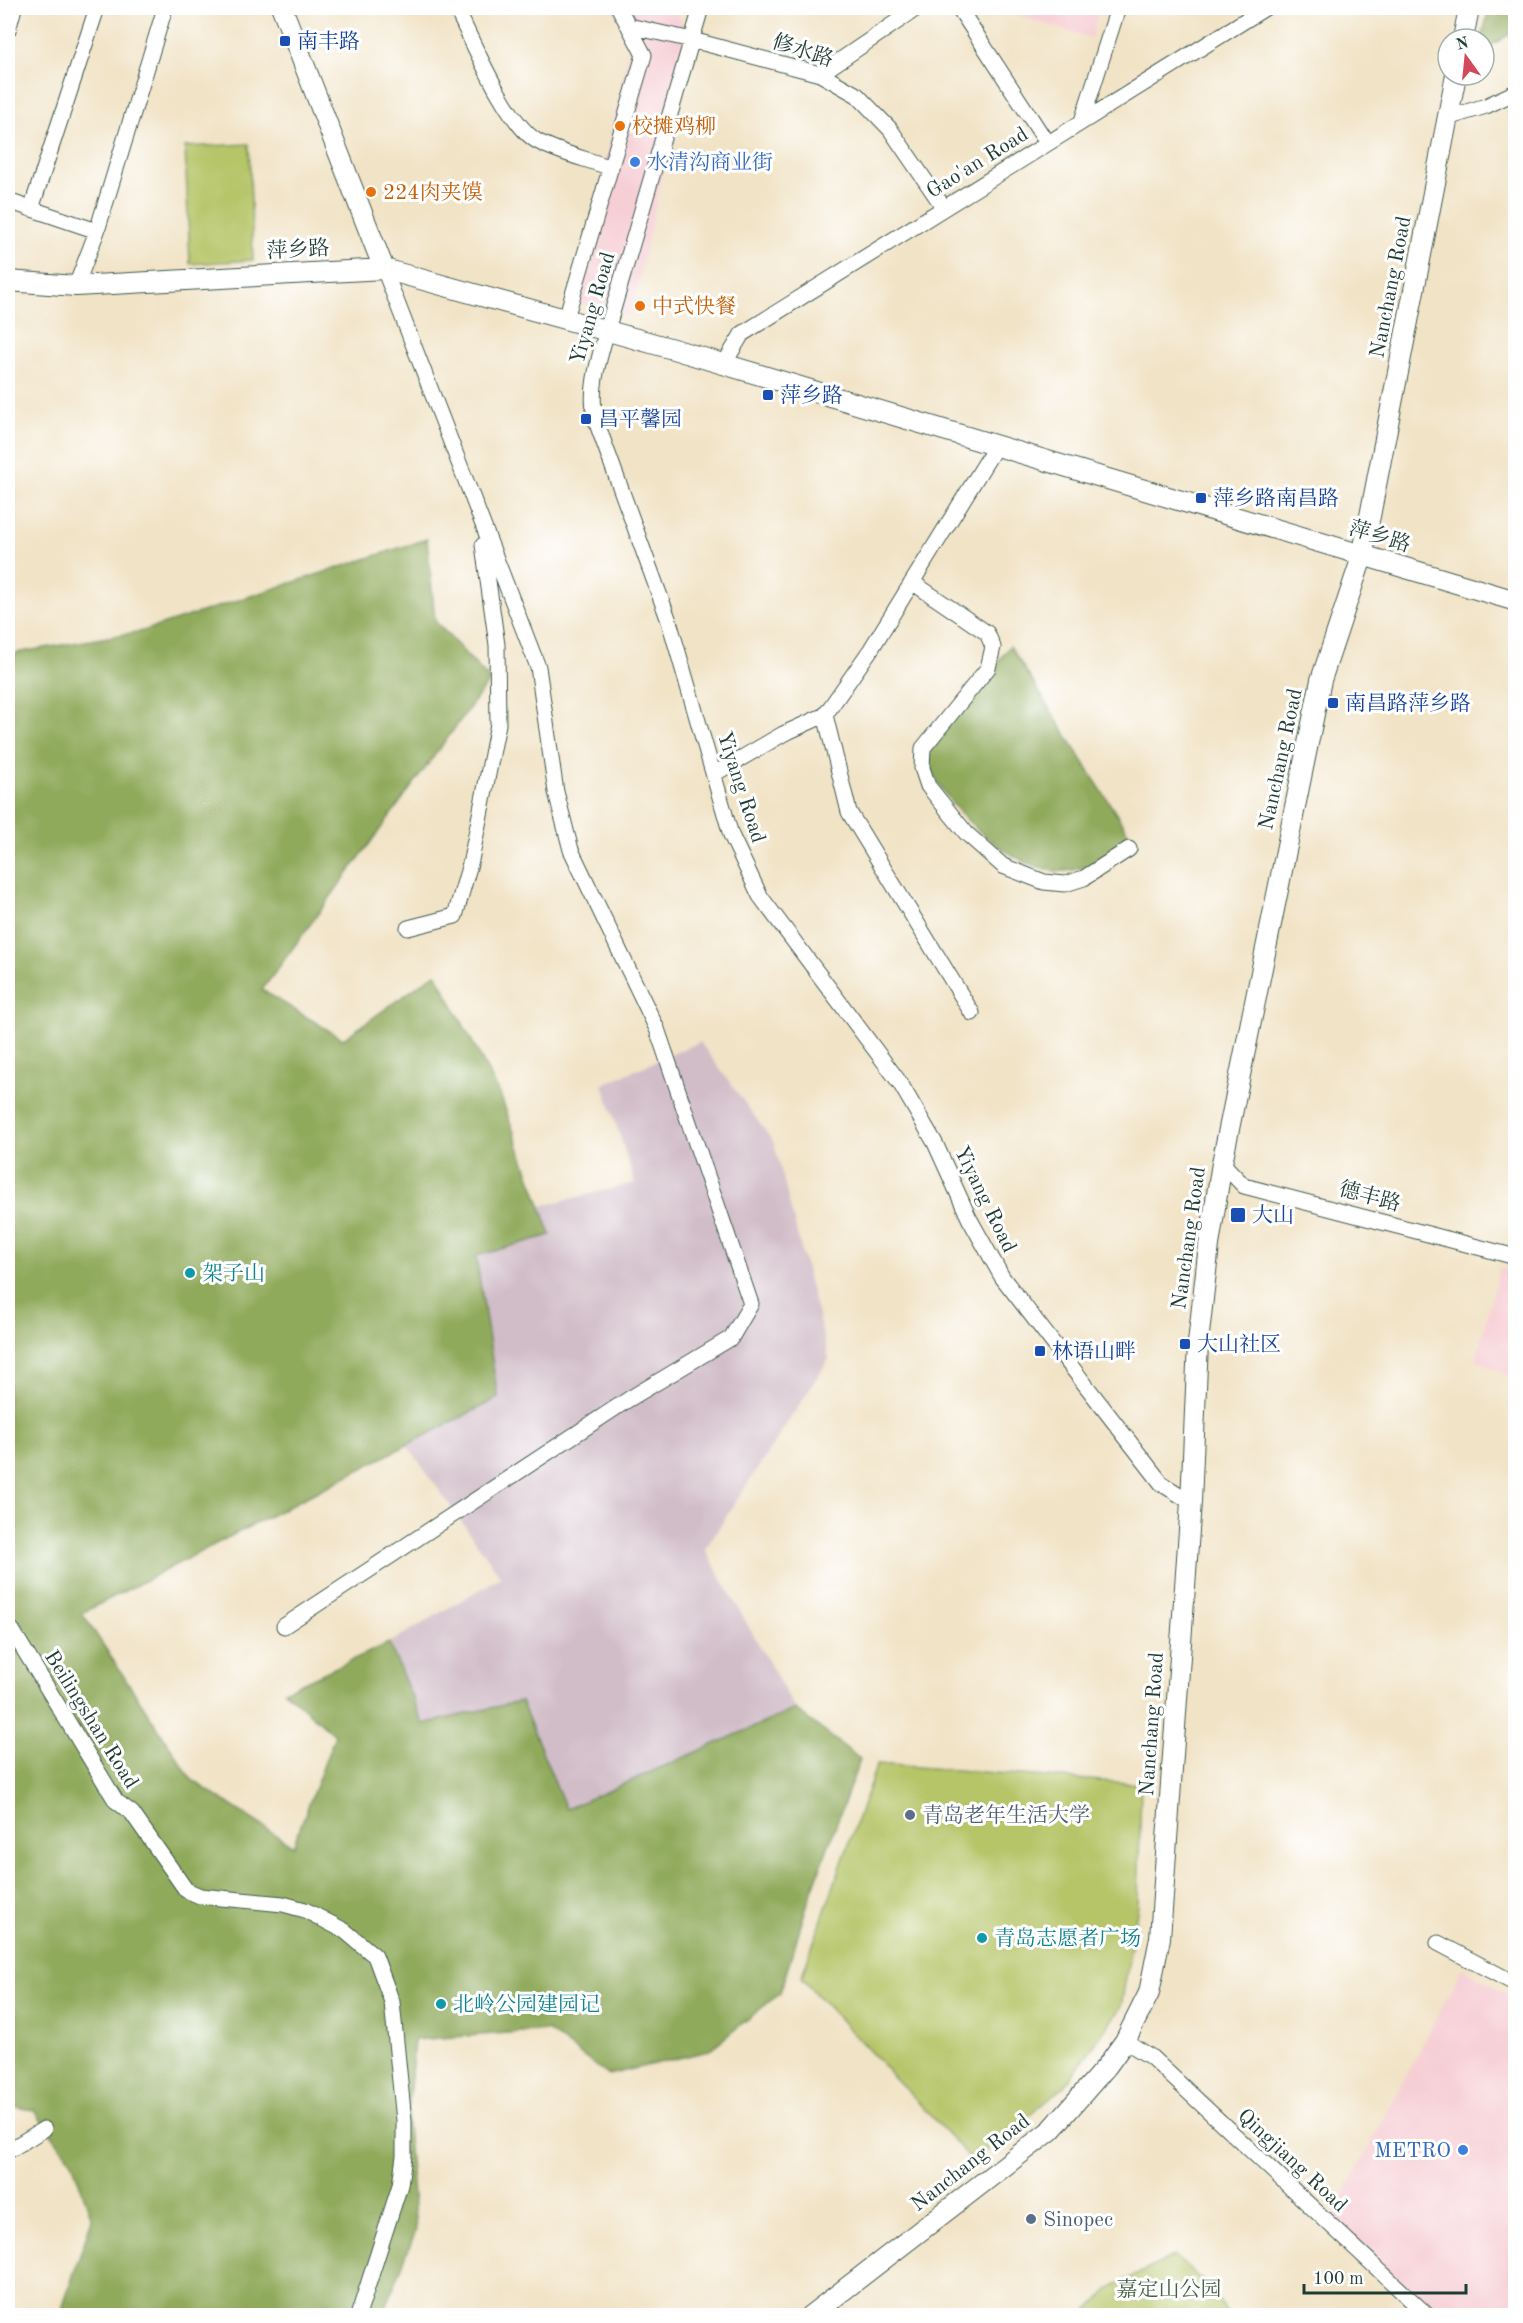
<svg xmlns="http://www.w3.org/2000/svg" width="1523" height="2323" font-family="'Old Standard TT','Noto Serif SC',serif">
<rect width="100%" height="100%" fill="#fff"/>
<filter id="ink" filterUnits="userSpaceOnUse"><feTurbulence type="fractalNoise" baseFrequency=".0167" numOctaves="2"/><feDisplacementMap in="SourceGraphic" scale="12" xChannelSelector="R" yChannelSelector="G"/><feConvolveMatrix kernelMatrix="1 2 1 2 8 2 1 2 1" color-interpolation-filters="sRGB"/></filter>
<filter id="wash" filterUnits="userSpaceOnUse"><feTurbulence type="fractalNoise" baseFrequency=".008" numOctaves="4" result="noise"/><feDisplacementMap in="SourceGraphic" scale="24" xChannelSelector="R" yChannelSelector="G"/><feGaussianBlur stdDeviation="1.35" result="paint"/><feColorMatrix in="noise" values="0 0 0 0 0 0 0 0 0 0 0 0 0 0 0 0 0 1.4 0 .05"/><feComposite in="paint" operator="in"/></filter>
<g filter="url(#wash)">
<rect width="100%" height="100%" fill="#f1e3c6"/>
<path fill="#f6cfd5" d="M631,8H675L692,40L631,316L578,303L635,16Z
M992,8H1099L1091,38Z
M1499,1268L1515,1272V1376L1509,1375L1476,1360Z
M1462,1968L1515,1999V2315H1428L1329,2223Z"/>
<path fill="#d1bdc8" d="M700,1042L774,1143L829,1359L705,1549L795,1709L566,1809L521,1702L423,1724L389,1643L501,1577L407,1445L498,1398L476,1255L551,1235L541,1206L635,1183L603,1084Z"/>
<path fill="#b5c568" stroke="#6a814e" stroke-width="1.5" d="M249,144L253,260L190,264L185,147Z
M877,1764L1141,1784L1138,1905L1121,2007L1064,2087L973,2161L801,1978Z
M1174,2256L1209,2285L1228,2315H1083L1110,2288Z"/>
<path fill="#90aa5c" stroke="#587448" stroke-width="1.5" d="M1489,8H1515V31L1484,50V39H1482Z
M427,539L435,621L490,680L262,990L343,1039L436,973L500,1094L551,1235L476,1256L498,1398L82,1613L192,1780L293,1846L335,1735L284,1691L389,1643L423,1724L521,1701L566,1809L795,1709L860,1759L808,1902L780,1993L708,2051L608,2075L547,2030L414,2040L407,2126L416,2230L383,2315H60L92,2219L72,2162L34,2110L8,2106V668L16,653L143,631Z
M1010,646L1134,842C1113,854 1091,868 1066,871C1018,877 924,796 929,748Z"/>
</g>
<g filter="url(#ink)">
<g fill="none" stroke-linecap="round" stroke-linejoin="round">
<defs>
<path id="minor" d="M456,8C472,40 507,124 537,141C559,153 587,159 611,168
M701,8L607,330C599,360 589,387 595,418L669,621L731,835L760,896L900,1083L935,1143L969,1218L1002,1277L1162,1484L1191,1502
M959,8L1047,143
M629,26L692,40L820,74L857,95L890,129L944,208
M8,30L14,8
M820,74L917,8
M1447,118L1486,106L1516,92
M1082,121L1118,8
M8,201L97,231
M31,209L97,8
M76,286L97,231L165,8
M566,318L644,55L619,8
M724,364L742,334L1265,8
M912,582L987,633L993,647L988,668L923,748L922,768L928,786L966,833L1003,866L1044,882L1065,884L1084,878L1129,849
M825,715L849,812L972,1013
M714,774L783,734L825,715L871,649L996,446
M408,928L455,916L471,860L498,724L497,645L483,545
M1222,1163L1244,1186L1516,1257
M284,1626L629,1399L731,1338L751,1304L657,1029L571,850L556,792L538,667L384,269
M8,1628L12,1630L116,1801L132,1813L186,1890L200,1896L283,1904L305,1910L345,1931L375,1956L392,2002L404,2121V2156L400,2185L358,2316
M1438,1943L1516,1984
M1125,2041L1151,2057L1428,2316
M8,2151L44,2129"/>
<path id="major" d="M282,8L384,269
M1463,39L1469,8
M8,281L76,286L384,269L673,349L1516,601
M810,2316L1051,2130L1107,2066L1125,2041L1149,1993L1160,1938L1191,1502L1198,1343L1209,1245L1222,1163L1321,680L1362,557L1456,75"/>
</defs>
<use href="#minor" stroke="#3e564a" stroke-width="17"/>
<use href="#major" stroke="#3e564a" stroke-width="22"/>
<use href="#minor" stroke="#fff" stroke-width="15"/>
<use href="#major" stroke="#fff" stroke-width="20"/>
</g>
</g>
<g fill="#1a4fb4" stroke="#fff" stroke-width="2">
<rect x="279" y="35" width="12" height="12" rx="3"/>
<rect x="762" y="389" width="12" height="12" rx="3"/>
<rect x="580" y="413" width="12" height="12" rx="3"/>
<rect x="1195" y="492" width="12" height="12" rx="3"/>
<rect x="1327" y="697" width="12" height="12" rx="3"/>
<rect x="1230" y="1207" width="16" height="16" rx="3"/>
<rect x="1179" y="1338" width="12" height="12" rx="3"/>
<rect x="1034" y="1345" width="12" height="12" rx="3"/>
</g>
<g fill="#e8710a" stroke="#fff" stroke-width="2">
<circle cx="620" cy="126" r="6"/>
<circle cx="371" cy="192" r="6"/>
<circle cx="640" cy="306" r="6"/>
</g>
<g fill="#3f7fe0" stroke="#fff" stroke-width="2">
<circle cx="635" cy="162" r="6"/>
<circle cx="1463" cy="2150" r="6"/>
</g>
<g fill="#0f9aa8" stroke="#fff" stroke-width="2">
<circle cx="190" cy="1273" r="6"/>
<circle cx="982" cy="1938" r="6"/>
<circle cx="441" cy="2004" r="6"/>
</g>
<g fill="#5c6f8a" stroke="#fff" stroke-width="2">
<circle cx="910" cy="1815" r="6"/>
<circle cx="1031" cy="2219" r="6"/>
</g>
<g text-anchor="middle" stroke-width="6" stroke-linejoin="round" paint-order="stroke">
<g font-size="21" fill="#164399" stroke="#fff" text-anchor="start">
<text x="297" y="48">南丰路</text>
<text x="780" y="402">萍乡路</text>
<text x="598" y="426">昌平馨园</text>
<text x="1213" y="505">萍乡路南昌路</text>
<text x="1345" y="710">南昌路萍乡路</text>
<text x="1252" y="1222">大山</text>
<text x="1197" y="1351">大山社区</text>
<text x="1052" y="1358">林语山畔</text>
</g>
<g font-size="21" fill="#1f3d34" stroke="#fff">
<text transform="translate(803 50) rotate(18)" y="7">修水路</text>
<text transform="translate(977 162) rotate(-32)" y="7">Gao'an Road</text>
<text transform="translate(298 249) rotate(-3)" y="7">萍乡路</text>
<text transform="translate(1390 287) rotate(-79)" y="7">Nanchang Road</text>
<text transform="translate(592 308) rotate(-74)" y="7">Yiyang Road</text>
<text transform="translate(1380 536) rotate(17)" y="7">萍乡路</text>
<text transform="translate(1280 759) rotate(-78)" y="7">Nanchang Road</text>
<text transform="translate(742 787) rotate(72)" y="7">Yiyang Road</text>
<text transform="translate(1370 1196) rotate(15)" y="7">德丰路</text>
<text transform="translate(986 1199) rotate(64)" y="7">Yiyang Road</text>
<text transform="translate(1188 1238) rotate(-82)" y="7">Nanchang Road</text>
<text transform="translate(92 1719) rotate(58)" y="7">Beilingshan Road</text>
<text transform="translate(1151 1724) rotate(-86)" y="7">Nanchang Road</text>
<text transform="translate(1293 2160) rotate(43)" y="7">Qingjiang Road</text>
<text transform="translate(970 2162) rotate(-38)" y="7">Nanchang Road</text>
</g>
<g font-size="21" fill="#c56008" stroke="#fff" text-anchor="start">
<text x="632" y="133">校摊鸡柳</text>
<text x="383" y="199">224肉夹馍</text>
<text x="652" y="313">中式快餐</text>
</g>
<g font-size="21" fill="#366cbe" stroke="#fff" text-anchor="start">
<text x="647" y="169">水清沟商业街</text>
<text x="1451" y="2157" text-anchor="end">METRO</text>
</g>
<g font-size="21" fill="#0d838f" stroke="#fff" text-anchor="start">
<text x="202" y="1280">架子山</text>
<text x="994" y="1945">青岛志愿者广场</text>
<text x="453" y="2011">北岭公园建园记</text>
</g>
<g font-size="21" fill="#4e5e75" stroke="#fff" text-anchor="start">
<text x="922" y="1822">青岛老年生活大学</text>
<text x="1043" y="2226">Sinopec</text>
</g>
<g font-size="21" fill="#445f41" stroke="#fff">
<text x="1169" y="2296">嘉定山公园</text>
</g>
</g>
<rect width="1523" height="2323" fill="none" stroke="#fff" stroke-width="30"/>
<g transform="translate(1466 57) rotate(345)"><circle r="28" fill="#ffffff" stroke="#a5b1ae" stroke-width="1.5"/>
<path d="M0-4.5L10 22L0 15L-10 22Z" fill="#d1495b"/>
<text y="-9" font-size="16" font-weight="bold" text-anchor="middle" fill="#1f3d34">N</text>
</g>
<path d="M1304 2284v9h162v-9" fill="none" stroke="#1f3d34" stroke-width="3"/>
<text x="1313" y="2284" font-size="18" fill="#1f3d34" stroke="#ffffff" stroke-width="4.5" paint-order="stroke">100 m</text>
</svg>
